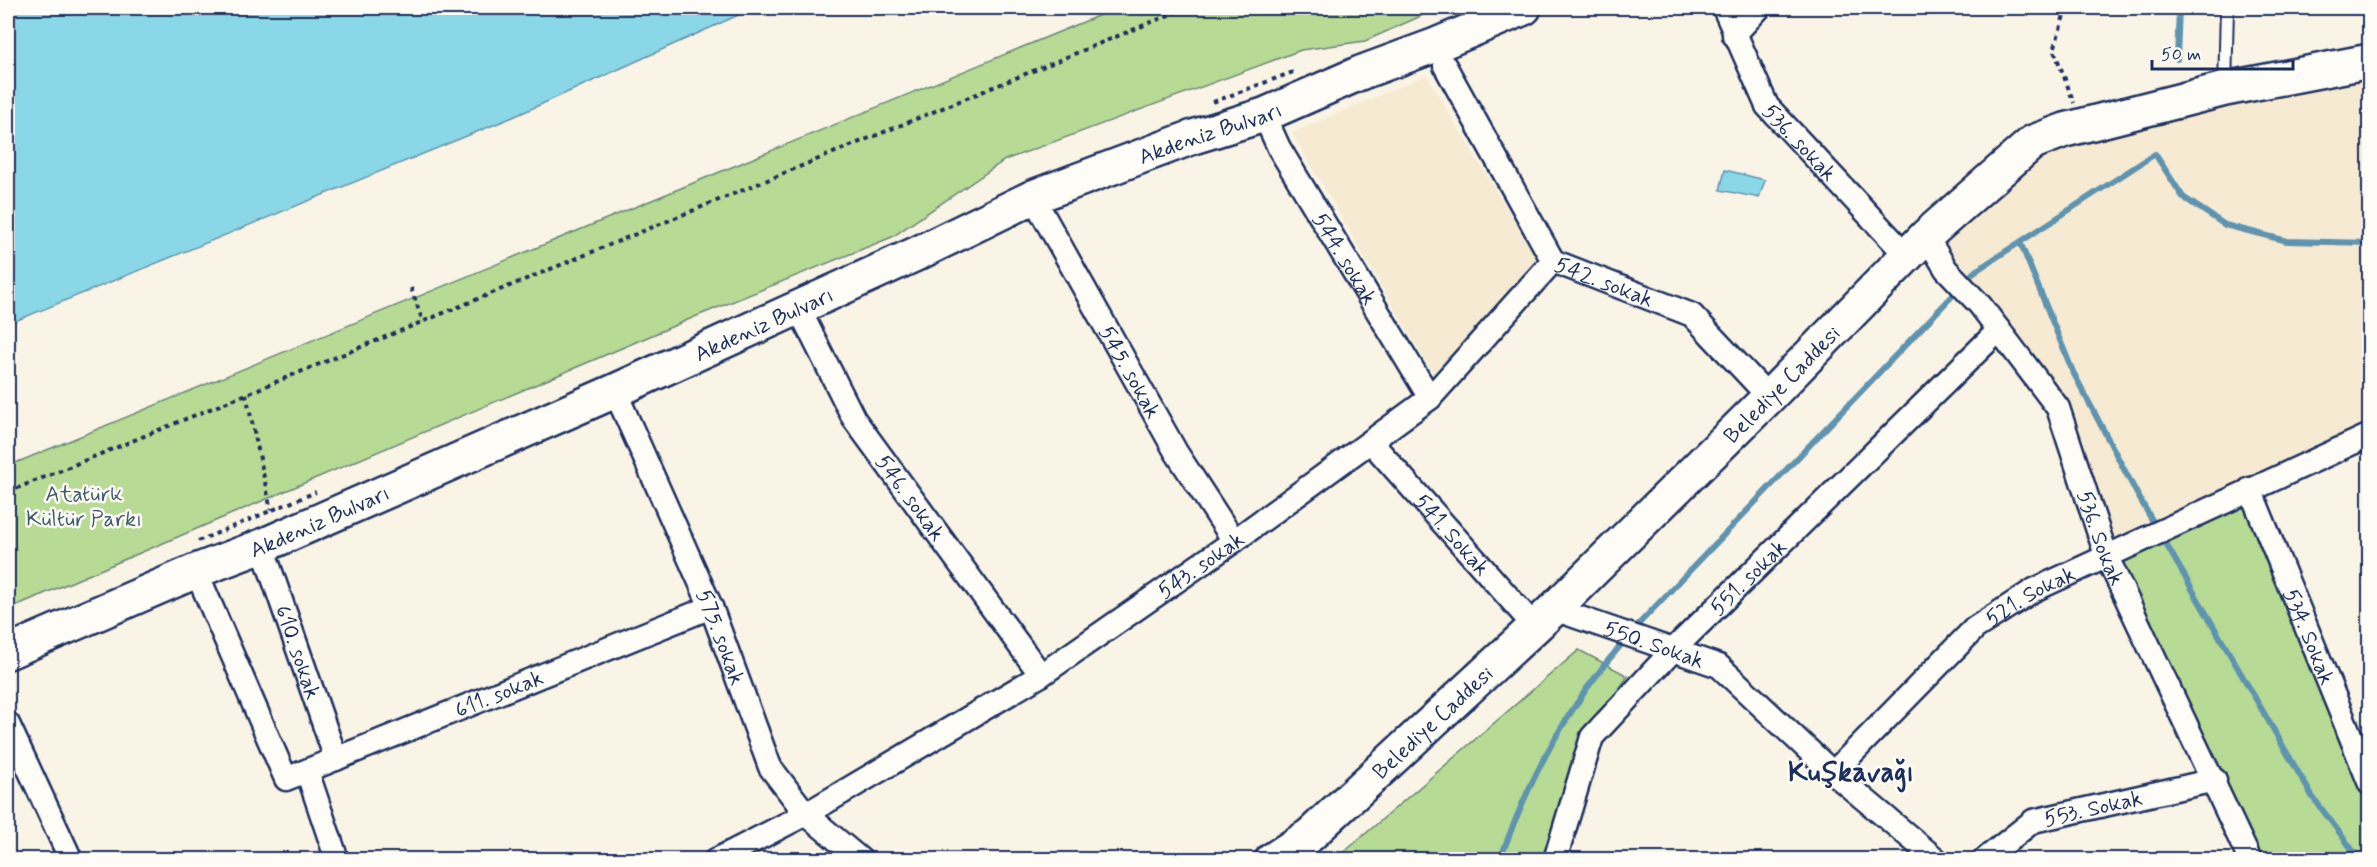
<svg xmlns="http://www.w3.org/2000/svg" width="2377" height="867" font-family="Mynerve,sans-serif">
<rect width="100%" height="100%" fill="#faf4e6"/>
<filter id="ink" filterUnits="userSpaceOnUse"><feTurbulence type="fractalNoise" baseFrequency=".0167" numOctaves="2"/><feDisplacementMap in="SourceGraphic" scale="12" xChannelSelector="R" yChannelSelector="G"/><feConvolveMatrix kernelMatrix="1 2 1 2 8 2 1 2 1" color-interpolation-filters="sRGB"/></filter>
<g filter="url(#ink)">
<path fill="#f6ead2" d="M2369,61V435L2106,555L2058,408L1926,236L2011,160Z
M1426,75L1538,260L1433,374L1292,133Z"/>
<path fill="#b7da94" stroke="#698479" stroke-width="1.5" d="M1117,8H1439L1365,41L1301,50L1005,160L892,237L697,316L8,609V466Z
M2250,489L2369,784V859H2250L2106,555Z
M1579,650L1628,676L1578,747L1543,859L1335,860Z"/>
<path fill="#8ad8e7" stroke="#5e94b0" stroke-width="1.5" d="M8,8H754L513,117L8,324Z
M1725,170L1765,180L1759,198L1720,190Z"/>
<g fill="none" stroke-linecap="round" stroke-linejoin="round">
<path stroke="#5e94b0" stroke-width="6" d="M2177,59L2179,8
M2020,242L2073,372L2137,494L2312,796L2360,860
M1965,281L1974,272L2155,154L2183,197L2225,225L2287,241L2370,243
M1632,631L1959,289
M1500,860C1530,776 1568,705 1626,639"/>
<defs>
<path id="service" d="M2225,88L2227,8"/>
<g id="minor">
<path id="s1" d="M1724,8L1767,106L1907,256"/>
<path d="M1734,35L1759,8"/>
<path id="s2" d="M1445,66L1553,261L1692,315L1769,397"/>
<path id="s3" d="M1264,115L1279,148L1430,398"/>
<path id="s4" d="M1033,197L1176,452L1234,541"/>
<path id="s5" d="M1926,236L1946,269L1980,305L2058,408L2106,555L2250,860"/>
<path id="s6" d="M798,307L854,419L1041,675"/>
<path id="s7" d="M615,391L711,607L770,767L806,814L861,860"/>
<path id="s8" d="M1371,442L1535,627"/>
<path id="s9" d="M2250,489L2370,784"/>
<path id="s10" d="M262,546L336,759"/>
<path id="s11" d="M196,571L286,779L711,607"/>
<path id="s12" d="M1554,609L1719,666L1833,773L1937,860"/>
<path d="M8,724L71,860"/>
<path d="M307,771L337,860"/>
<path id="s13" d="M1833,773L1975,628L2034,590L2370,435"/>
<path id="s14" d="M716,860L806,814L1041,675L1234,541L1430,398L1553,261"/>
<path id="s15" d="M1555,860L1592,737L1674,649L1999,330"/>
<path id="s16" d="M1984,860L2033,821L2215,780"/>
</g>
<g id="secondary">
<path id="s17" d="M8,652L196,571L262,546L615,391L916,254L1033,197L1193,137L1264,115L1360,73L1436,45L1524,8"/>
<path id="s18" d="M1272,860L1310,835L1554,609L1769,397L1926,236L2033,142L2065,130L2225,89L2370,61"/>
</g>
</defs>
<use href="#service" stroke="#1b2f5e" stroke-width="16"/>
<use href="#minor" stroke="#1b2f5e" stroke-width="27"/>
<use href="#secondary" stroke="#1b2f5e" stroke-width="38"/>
<path stroke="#1b2f5e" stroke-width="4" stroke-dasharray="4.5 4.5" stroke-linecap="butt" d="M2066,8L2054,50L2074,103
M1213,102L1293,72
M411,288L423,322
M246,394L271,510
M8,492L1186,8
M198,541L316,492"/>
<use href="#service" stroke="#fdfcf7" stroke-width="12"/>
<use href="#minor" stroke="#fdfcf7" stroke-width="22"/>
<use href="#secondary" stroke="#fdfcf7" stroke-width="33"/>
</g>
</g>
<g text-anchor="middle" stroke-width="5" stroke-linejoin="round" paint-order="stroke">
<g font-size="22" fill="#1b2f5e" stroke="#fdfcf7">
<text dy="8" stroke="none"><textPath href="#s17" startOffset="1310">Akdeniz Bulvarı</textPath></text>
<text dy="8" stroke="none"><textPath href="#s1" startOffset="156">536. sokak</textPath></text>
<text dy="8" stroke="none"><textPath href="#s3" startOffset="165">544. sokak</textPath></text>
<text dy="8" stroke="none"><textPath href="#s2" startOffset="278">542. sokak</textPath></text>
<text dy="8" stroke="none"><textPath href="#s17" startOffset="824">Akdeniz Bulvarı</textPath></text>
<text dy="8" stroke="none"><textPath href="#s4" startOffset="200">545. sokak</textPath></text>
<text dy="8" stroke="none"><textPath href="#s18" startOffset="698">Belediye Caddesi</textPath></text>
<text dy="8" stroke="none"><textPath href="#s6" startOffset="222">546. sokak</textPath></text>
<text dy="8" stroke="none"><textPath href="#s17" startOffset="338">Akdeniz Bulvarı</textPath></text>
<text dy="8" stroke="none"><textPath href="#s8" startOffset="123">541. Sokak</textPath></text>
<text dy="8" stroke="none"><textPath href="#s5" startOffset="354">536. Sokak</textPath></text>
<text dy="8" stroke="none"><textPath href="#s14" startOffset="568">543. sokak</textPath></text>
<text dy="8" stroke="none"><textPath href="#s15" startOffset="352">551. sokak</textPath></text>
<text dy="8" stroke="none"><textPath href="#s13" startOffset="267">521. Sokak</textPath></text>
<text dy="8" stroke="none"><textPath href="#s9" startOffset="159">534. Sokak</textPath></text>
<text dy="8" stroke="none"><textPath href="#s7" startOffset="268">575. sokak</textPath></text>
<text dy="8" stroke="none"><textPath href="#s12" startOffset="106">550. Sokak</textPath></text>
<text dy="8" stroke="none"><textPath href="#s10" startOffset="112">610. sokak</textPath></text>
<text dy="8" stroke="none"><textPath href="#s11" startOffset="456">611. sokak</textPath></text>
<text dy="8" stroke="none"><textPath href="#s18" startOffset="212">Belediye Caddesi</textPath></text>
<text dy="8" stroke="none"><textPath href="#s16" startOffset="124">553. Sokak</textPath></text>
</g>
<g font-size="22" fill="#425a6c" stroke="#fdfcf7">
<text x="84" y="501">Atatürk<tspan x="84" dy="25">Kültür Parkı</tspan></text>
</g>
<g font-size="28" font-weight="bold" fill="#1b2f5e" stroke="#fdfcf7">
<text x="1851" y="781">Kuşkavağı</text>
</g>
</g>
<rect width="2377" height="867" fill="none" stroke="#fdfcf7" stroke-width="30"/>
<rect x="15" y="15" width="2347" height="837" fill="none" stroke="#1b2f5e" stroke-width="2" filter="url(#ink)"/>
<path d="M2152 60v9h141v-9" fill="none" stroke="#1b2f5e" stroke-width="3"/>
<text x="2161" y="60" font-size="18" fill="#1b2f5e" stroke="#fdfcf7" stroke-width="4.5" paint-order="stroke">50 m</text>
</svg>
